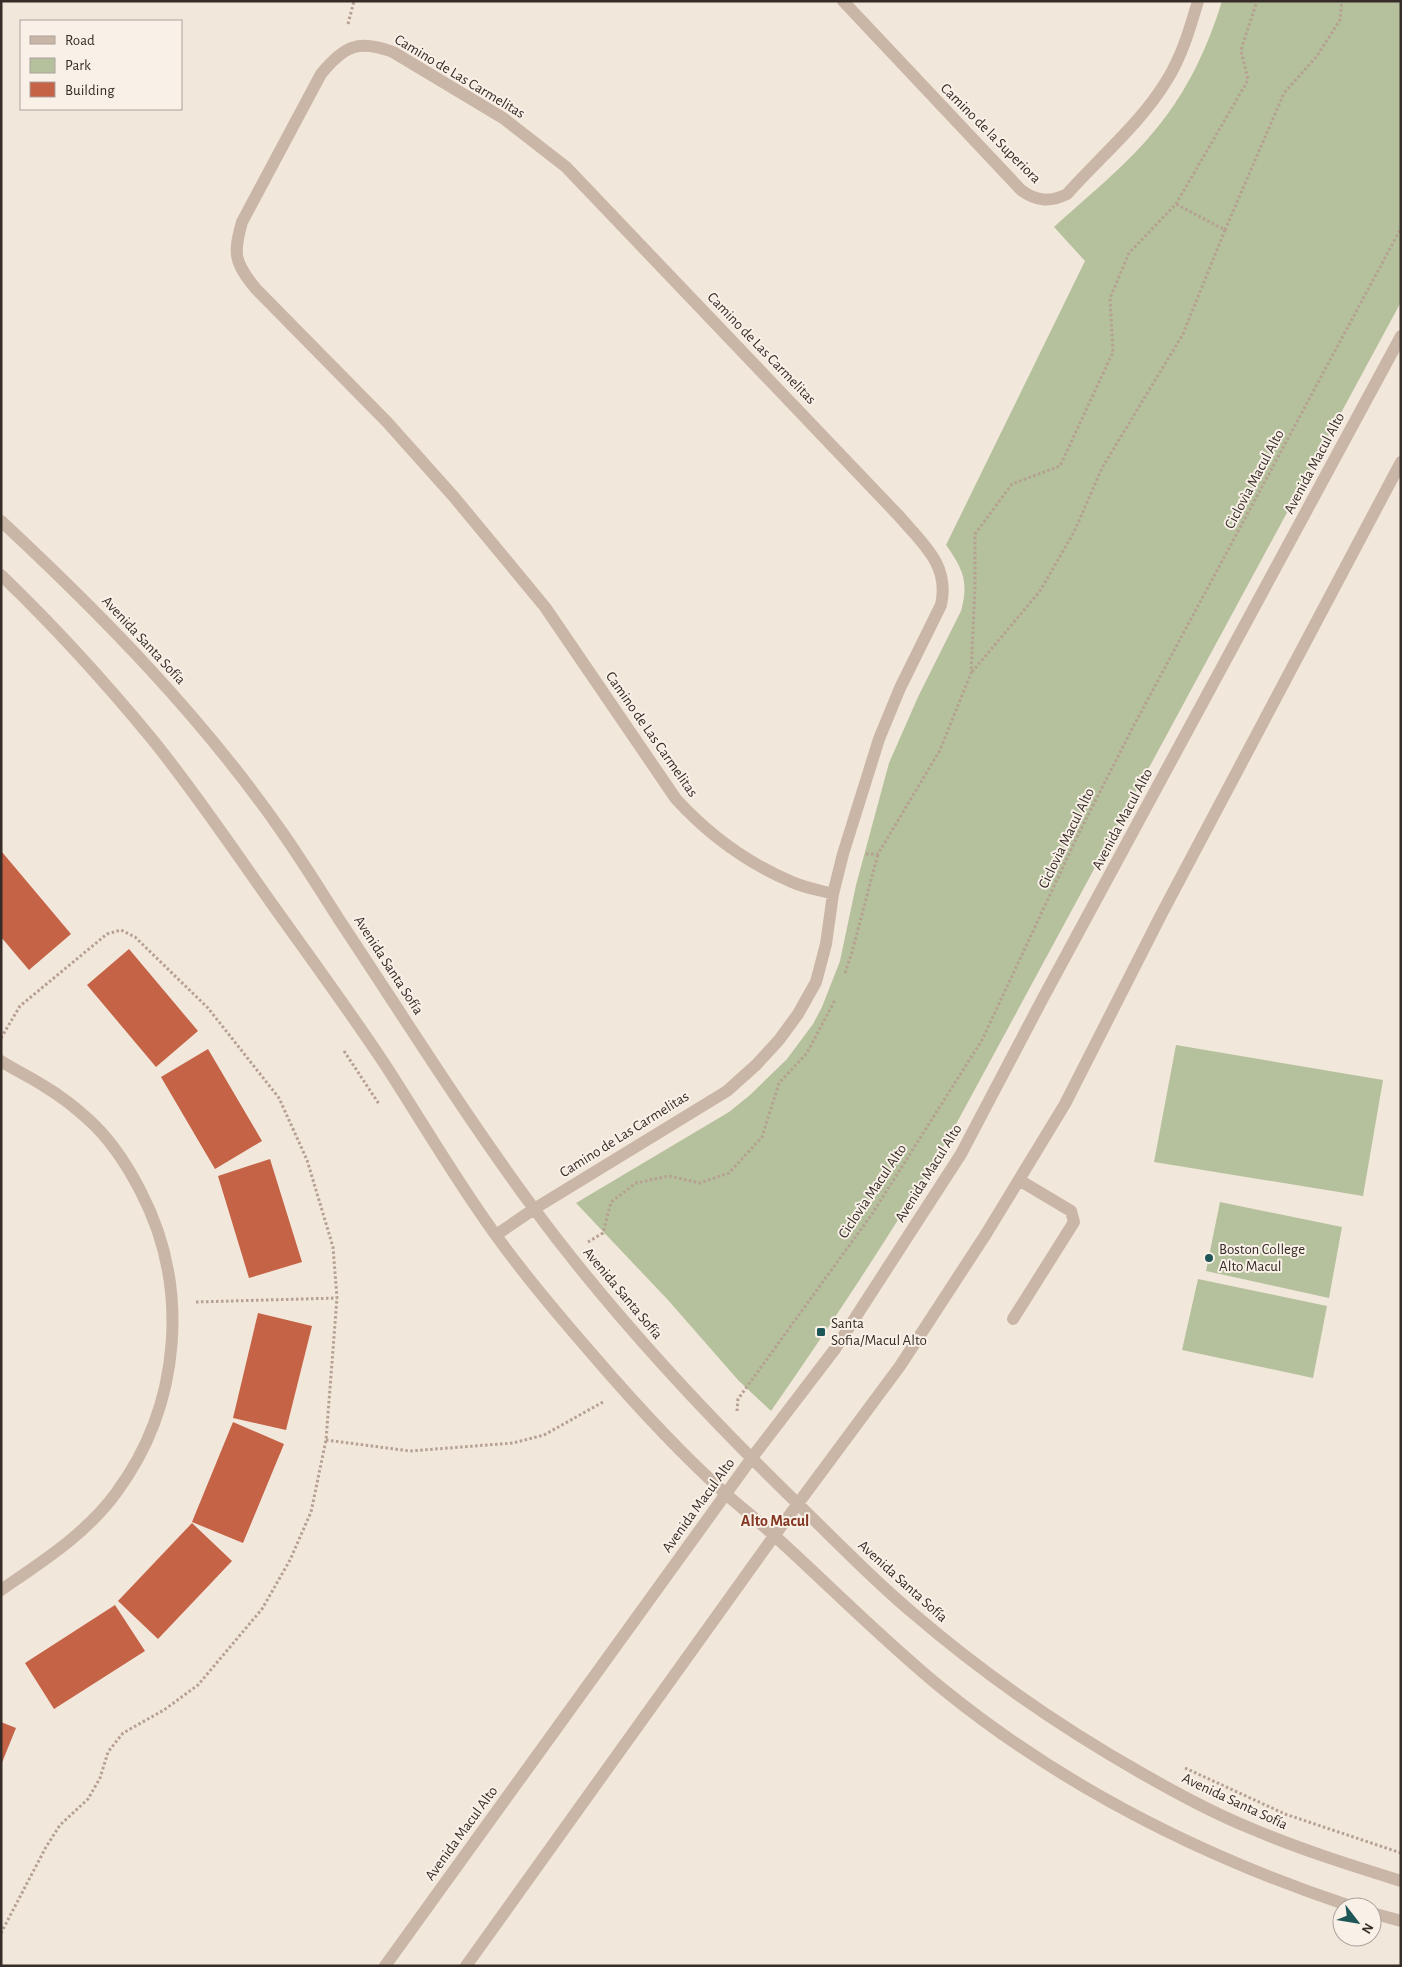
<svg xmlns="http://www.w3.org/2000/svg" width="1402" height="1967" font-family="'Alegreya Sans',sans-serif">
<rect width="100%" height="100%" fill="#f2e7db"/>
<path fill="#b5c19c" d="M1222,1H1401V302L948,1139C892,1232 833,1322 771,1411L738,1380L668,1300L576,1203L729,1112L750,1095L787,1059L813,1024L822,1007L840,961L856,885L889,763L918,697L961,611C969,582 963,569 946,545L1085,261L1054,227C1087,197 1129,163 1156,129C1187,92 1208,47 1222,1Z
M1176,1045L1383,1080L1363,1196L1154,1162Z
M1220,1202L1342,1227L1329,1298L1206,1271Z
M1198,1279L1327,1306L1313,1378L1182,1350Z"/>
<path fill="#c56346" d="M2,852L71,934L29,970L1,937Z
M129,949L198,1031L156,1067L87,985Z
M208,1049L262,1141L215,1169L161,1077Z
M270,1159L302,1262L249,1278L218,1176Z
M258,1313L312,1326L286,1430L233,1418Z
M233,1422L284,1444L243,1543L192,1522Z
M192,1523L232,1561L158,1639L118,1601Z
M115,1605L145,1651L54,1709L25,1663Z
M1,1722L16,1728L1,1765Z"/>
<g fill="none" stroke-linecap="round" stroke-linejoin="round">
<path stroke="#b5a092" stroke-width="3" stroke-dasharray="2.5 2.5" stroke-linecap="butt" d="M348,24L354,1
M1225,230L1284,93L1317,56L1340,20L1342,1
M972,672L1040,591L1074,532L1102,468L1183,334L1225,230L1176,204
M866,854H878L940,750L971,673L975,587V534L1012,484L1060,466L1113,352L1110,298L1129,253L1176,204L1248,80L1241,50L1257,1
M845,973L852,952L878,854
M1,1038L20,1006L107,934L121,930L135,937L208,1008L279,1098L307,1160L333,1247L337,1298L326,1440L311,1512L290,1560L262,1609L198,1685L164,1710L123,1733L108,1752L100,1778L88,1799L60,1825L46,1847L1,1933
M344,1051L379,1104
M588,1242L603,1233L611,1202L636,1183L669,1176L700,1183L729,1173L762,1137L779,1083L807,1053L835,1000
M196,1302L337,1298
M737,1411L738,1399L872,1214L982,1040L1078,835L1134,725L1401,228
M326,1440L410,1451L513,1443L544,1435L603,1402
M1185,1768L1285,1814L1401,1853"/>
<path stroke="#cab6a7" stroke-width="12" d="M843,1L1021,190C1037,202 1051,202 1067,194C1100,157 1141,123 1167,80C1182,56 1190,28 1198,1
M1,521C103,616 202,717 282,832C303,862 322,893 342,924C405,1019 465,1115 532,1206C611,1313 702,1411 798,1504C836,1541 873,1580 914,1614C985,1675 1062,1728 1143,1774C1178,1794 1213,1813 1250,1828C1299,1849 1350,1865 1401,1881
M1,575C55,627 105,682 152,739C195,792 233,849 272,904C310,957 348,1009 384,1063C421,1120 455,1179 495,1234C525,1276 559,1316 593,1355C635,1404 679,1452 727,1495C744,1510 762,1524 778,1539C833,1589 886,1643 944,1690C1065,1788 1205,1858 1353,1907
M1,1061C15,1070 30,1077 44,1086C59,1095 76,1108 89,1120C110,1139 127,1165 140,1190C191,1287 181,1405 116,1493C86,1534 43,1561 1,1590
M496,1235L534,1209L727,1091L756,1065L779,1040L798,1014L816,982L826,944L833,894L843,854L879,739L900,688L941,605C950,565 923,544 899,516L566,167L503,118L393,52C358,39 344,46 321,74L242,222C233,254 234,262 256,289L387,422L454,497L545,607L676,799C709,835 747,863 792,882C805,888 820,890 833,894
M1013,1319L1074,1222L1071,1211L1019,1180
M1372,1913L1401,1921
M385,1966L751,1459L835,1349L961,1154L1043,998L1401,336
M466,1966L774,1536L900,1366L986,1234L1065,1104L1161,915L1401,462"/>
</g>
<g fill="#1e5557" stroke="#f9f1e8" stroke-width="2">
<circle cx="1209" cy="1258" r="5"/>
<rect x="816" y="1327" width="10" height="10" rx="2.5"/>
</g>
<g text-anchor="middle" stroke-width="4" stroke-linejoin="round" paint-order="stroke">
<g font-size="15" fill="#362c28" stroke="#f9f1e8">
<text transform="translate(460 76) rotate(31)" y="5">Camino de Las Carmelitas</text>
<text transform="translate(991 133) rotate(45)" y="5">Camino de la Superiora</text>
<text transform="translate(762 348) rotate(46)" y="5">Camino de Las Carmelitas</text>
<text transform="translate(1314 463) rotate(-62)" y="5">Avenida Macul Alto</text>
<text transform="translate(1254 479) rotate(-62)" y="5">Ciclovìa Macul Alto</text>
<text transform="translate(144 640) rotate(47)" y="5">Avenida Santa Sofía</text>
<text transform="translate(652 734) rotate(55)" y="5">Camino de Las Carmelitas</text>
<text transform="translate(1122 819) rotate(-62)" y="5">Avenida Macul Alto</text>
<text transform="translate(1066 838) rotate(-64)" y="5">Ciclovìa Macul Alto</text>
<text transform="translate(389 965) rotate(57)" y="5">Avenida Santa Sofía</text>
<text transform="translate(624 1134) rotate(-32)" y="5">Camino de Las Carmelitas</text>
<text transform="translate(928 1173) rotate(-58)" y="5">Avenida Macul Alto</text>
<text transform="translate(872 1191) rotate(-56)" y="5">Ciclovìa Macul Alto</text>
<text transform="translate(623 1293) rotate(50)" y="5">Avenida Santa Sofía</text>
<text transform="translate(698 1505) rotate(-54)" y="5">Avenida Macul Alto</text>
<text transform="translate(903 1581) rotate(42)" y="5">Avenida Santa Sofía</text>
<text transform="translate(1235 1801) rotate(25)" y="5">Avenida Santa Sofía</text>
<text transform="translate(461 1833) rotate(-54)" y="5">Avenida Macul Alto</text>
</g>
<g font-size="15" fill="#362c28" stroke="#f9f1e8" text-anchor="start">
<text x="1219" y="1254">Boston College<tspan x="1219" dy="17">Alto Macul</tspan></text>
<text x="831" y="1328">Santa<tspan x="831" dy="17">Sofia/Macul Alto</tspan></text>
</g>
<g font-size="16" font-weight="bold" fill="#843722" stroke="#f9f1e8">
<text x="775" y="1526">Alto Macul</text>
</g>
</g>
<rect width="1402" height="1967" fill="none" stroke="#362c28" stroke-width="5"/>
<rect x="20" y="20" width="162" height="90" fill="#f9f1e8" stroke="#aba29b"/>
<rect x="30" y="36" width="25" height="8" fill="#cab6a7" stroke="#aba29b"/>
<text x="65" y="45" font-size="15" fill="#362c28">Road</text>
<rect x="30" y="58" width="25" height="15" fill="#b5c19c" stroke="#aba29b"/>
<text x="65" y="70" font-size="15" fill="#362c28">Park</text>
<rect x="30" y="82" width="25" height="15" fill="#c56346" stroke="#aba29b"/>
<text x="65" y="95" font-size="15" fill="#362c28">Building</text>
<g transform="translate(1357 1922) rotate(121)"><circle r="24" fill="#f9f1e8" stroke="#aba29b"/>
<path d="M0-4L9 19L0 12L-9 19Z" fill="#1e5557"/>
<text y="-8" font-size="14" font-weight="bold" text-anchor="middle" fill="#362c28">N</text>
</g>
</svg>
